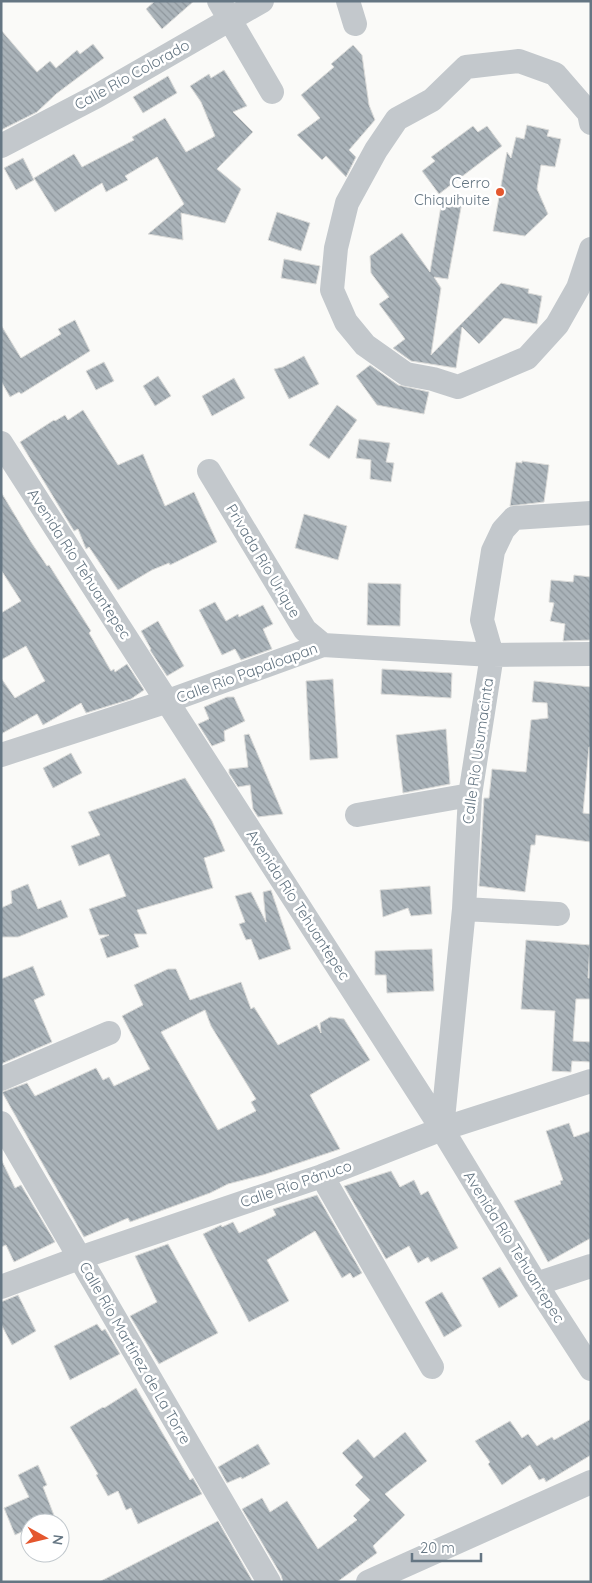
<svg xmlns="http://www.w3.org/2000/svg" width="592" height="1583" font-family="Quicksand,sans-serif">
<defs>
<pattern id="building-back-hatch" width="6" height="6" patternUnits="userSpaceOnUse" patternTransform="scale(1.25)"><rect width="6" height="6" fill="#aab3b9"/><path d="M-1 5l2 2M0 0l6 6M5-1l2 2" fill="none" stroke="#8e969c"/></pattern>
</defs>
<rect width="100%" height="100%" fill="#fafaf8"/>
<path fill="url(#building-back-hatch)" stroke="#dcdcda" fill-rule="evenodd" d="M155,1H194L162,29L146,9Z
M1,30L37,72L50,61L56,68L77,50L80,54L93,44L104,58L56,94L37,112L1,130Z
M353,45L362,55L369,105L375,120L349,150L356,157L346,177L326,156L322,160L297,135L320,118L301,95L334,67L331,64Z
M224,70L247,106L233,112L253,132L217,169L241,189L225,223L181,213L183,240L148,234L184,204L157,157L125,176L128,180L106,192L102,183L55,212L34,178L74,154L82,167L134,140L132,137L165,118L186,152L215,136L201,102L190,86L209,74L211,78Z
M168,76L177,93L143,113L133,97Z
M527,125L549,130L547,136L561,139L555,167L541,165L537,189L548,214L525,236L493,231L507,152L511,158L516,137L524,139Z
M473,126L478,132L487,126L502,146L439,194L422,171L435,161L431,157Z
M23,158L34,180L16,190L4,168Z
M442,200L462,202L448,279L434,277L441,288L431,355L501,283L529,289L528,293L542,296L537,324L504,318L479,344L462,327L456,368L411,361L393,348L405,339L379,304L389,297L371,273L370,256L402,233L430,272Z
M277,212L310,223L301,251L268,240Z
M284,259L320,266L316,284L281,278Z
M75,320L90,351L21,394L19,392L10,397L1,381V325L21,358L61,334L58,329Z
M304,356L319,384L289,399L274,369L283,367Z
M104,362L114,381L96,390L86,371Z
M370,365L398,385L429,392L424,414L377,405L356,376Z
M158,376L171,396L155,406L143,386Z
M234,378L245,398L212,416L202,396Z
M337,405L357,420L329,459L309,445Z
M83,410L118,465L143,454L165,506L194,492L217,542L170,565L169,563L152,570L118,590L89,547L86,549L78,529L74,531L20,442L54,420L55,421L65,415L68,420Z
M359,439L390,443L386,462L394,463L391,482L370,479L371,460L356,458Z
M522,461L549,465L544,502L510,506L516,462L522,463Z
M1,492L31,542L47,566L49,565L91,631L89,633L111,671L114,669L115,672L127,664L144,690L131,699L86,713L81,703L43,725L37,714L1,734V678L15,698L45,681L26,646L1,660V613L21,601L1,570Z
M304,514L347,526L338,560L295,548Z
M574,575L591,577V640L563,641L565,624L550,621L554,603L549,602L551,580L573,582Z
M368,583L401,584L400,626L367,625Z
M215,602L226,621L238,614L239,617L263,605L273,624L263,629L272,649L241,660L235,649L222,655L199,610Z
M158,621L184,666L167,676L150,650L151,649L141,631Z
M382,669L452,673L451,698L381,694Z
M333,679L338,758L310,760L306,681Z
M534,681L591,687V747H589L583,813L591,814V842L536,835L535,845H531L525,892L479,886L484,798H489L492,769L526,772L531,720L548,718L547,703L532,702Z
M227,697H234L245,721L224,731L225,741L212,746L198,724L209,719L204,707Z
M446,729L450,784L403,793L396,735Z
M249,734L283,814L258,817L253,809L250,785L238,787L229,773V769L248,767L244,735Z
M71,753L82,773L53,788L43,768Z
M185,778L212,821L225,851L204,858L213,888L137,910L147,934H134L139,947L107,958L100,939L109,935H99L89,909L126,896L109,854L79,866L71,846L100,835L88,812Z
M28,884L38,909L61,900L68,917L18,937H1V908L12,903L11,891Z
M430,886L432,914L411,916L408,908L383,917L380,890Z
M271,890L291,949L259,960L251,939L246,940L239,924L245,922L235,896L251,892L266,922L263,892Z
M526,940L590,945L588,978H591V999H576L573,1041L591,1042V1062L572,1061L571,1072L552,1071L555,1011L521,1009Z
M432,949L434,991L387,993L386,975H375V951Z
M33,966L45,995L34,1000L52,1042L1,1064V979Z
M168,969H176L190,1000L241,982L251,1009L254,1007L278,1045L317,1025L321,1033L320,1023L330,1017L344,1019L370,1060L310,1095L340,1149L263,1175L228,1184L210,1193L130,1222L128,1218L84,1237L2,1092L27,1083L35,1096L96,1068L103,1080L109,1077L114,1086L150,1069L122,1016L143,1005L134,985ZM205,1010L211,1026L256,1099L251,1102L256,1111L218,1130L161,1032Z
M569,1123L574,1137L591,1131V1238L548,1262L514,1201L561,1184L560,1181L563,1180L546,1131Z
M1,1159L15,1188L21,1185L55,1242L14,1262L6,1245L1,1247Z
M391,1171L400,1187L414,1180L421,1195L428,1191L458,1248L431,1262L428,1257L418,1263L409,1246L386,1259L344,1186Z
M317,1195L362,1273L353,1278L350,1273L342,1278L315,1231L267,1260L289,1301L249,1322L203,1234L221,1225L222,1227L233,1222L239,1233L276,1215L273,1209Z
M168,1244L218,1333L159,1364L130,1316L157,1302L135,1256Z
M500,1267L518,1296L499,1308L482,1278Z
M442,1292L462,1326L444,1337L425,1302Z
M18,1295L36,1331L12,1345L1,1324V1302Z
M97,1324L102,1331L105,1329L120,1354L70,1380L54,1346Z
M136,1388L190,1480L193,1478L202,1494L138,1524L131,1508L126,1510L118,1491L108,1496L96,1475L98,1474L70,1427L103,1407L104,1408Z
M591,1419V1455L546,1482L544,1478L539,1480L530,1465L502,1485L488,1464L490,1462L475,1441L510,1421L522,1438L528,1434L537,1446L552,1437L554,1440Z
M405,1432L427,1461L385,1494L405,1515L373,1546L377,1553L337,1582H283L281,1575L242,1509L262,1498L270,1512L287,1501L318,1549L357,1520L353,1516L370,1500L355,1485L363,1477L342,1453L358,1439L374,1458Z
M258,1444L270,1464L242,1479L241,1477L227,1483L218,1467Z
M38,1465L47,1485L43,1487L57,1523H30V1528L15,1535L4,1508L29,1497L18,1475Z
M218,1521L253,1582H99Z"/>
<g fill="none" stroke-linecap="round" stroke-linejoin="round">
<path stroke="#c3c8cc" stroke-width="24" d="M219,1L272,92
M348,1L355,24
M591,123L589,113L555,74L519,61L466,67L432,100L397,119L376,150L347,203L336,248L332,290L346,322L365,345L406,374L433,379L458,387L527,358L557,325L578,288L591,249
M1,146L97,96L262,1
M1,443L442,1129L536,1284L591,1369
M209,471L305,630L323,645
M1,755L168,701L323,645L492,655L591,654
M357,815L470,795
M464,909L558,914
M1,1079L109,1033
M1,1123L269,1582
M442,1129L464,909L470,795L492,655L482,620L493,551L503,530L514,518L591,513
M322,1176L432,1367
M536,1284L591,1266
M1,1287L79,1258L322,1176L442,1129L591,1081
M368,1582L591,1482"/>
</g>
<circle fill="#e4572e" stroke="#fff" stroke-width="2" cx="500" cy="192" r="5"/>
<g text-anchor="middle" stroke-width="5" stroke-linejoin="round" paint-order="stroke">
<g font-size="15" fill="#657683" stroke="#fff">
<text transform="translate(132 75) rotate(-29)" y="5">Calle Río Colorado</text>
<text transform="translate(263 561) rotate(59)" y="5">Privada Río Urique</text>
<text transform="translate(79 564) rotate(57)" y="5">Avenida Río Tehuantepec</text>
<text transform="translate(247 673) rotate(-20)" y="5">Calle Río Papaloapan</text>
<text transform="translate(478 751) rotate(-82)" y="5">Calle Río Usumacinta</text>
<text transform="translate(298 905) rotate(57)" y="5">Avenida Río Tehuantepec</text>
<text transform="translate(296 1184) rotate(-19)" y="5">Calle Río Pánuco</text>
<text transform="translate(514 1247) rotate(58)" y="5">Avenida Río Tehuantepec</text>
<text transform="translate(135 1353) rotate(60)" y="5">Calle Río Martínez de La Torre</text>
</g>
<g font-size="15" fill="#657683" stroke="#fff" text-anchor="end">
<text x="490" y="188">Cerro<tspan x="490" dy="17">Chiquihuite</tspan></text>
</g>
</g>
<rect width="592" height="1583" fill="none" stroke="#657683" stroke-width="5"/>
<g transform="translate(45 1538) rotate(98)"><circle r="24" fill="#ffffff" stroke="#c1c8cd"/>
<path d="M0-4L9 19L0 12L-9 19Z" fill="#e4572e"/>
<text y="-8" font-size="14" font-weight="bold" text-anchor="middle" fill="#657683">N</text>
</g>
<path d="M412 1553v8h69v-8" fill="none" stroke="#657683" stroke-width="2.5"/>
<text x="420" y="1553" font-size="15" fill="#657683" stroke="#ffffff" stroke-width="4" paint-order="stroke">20 m</text>
</svg>
